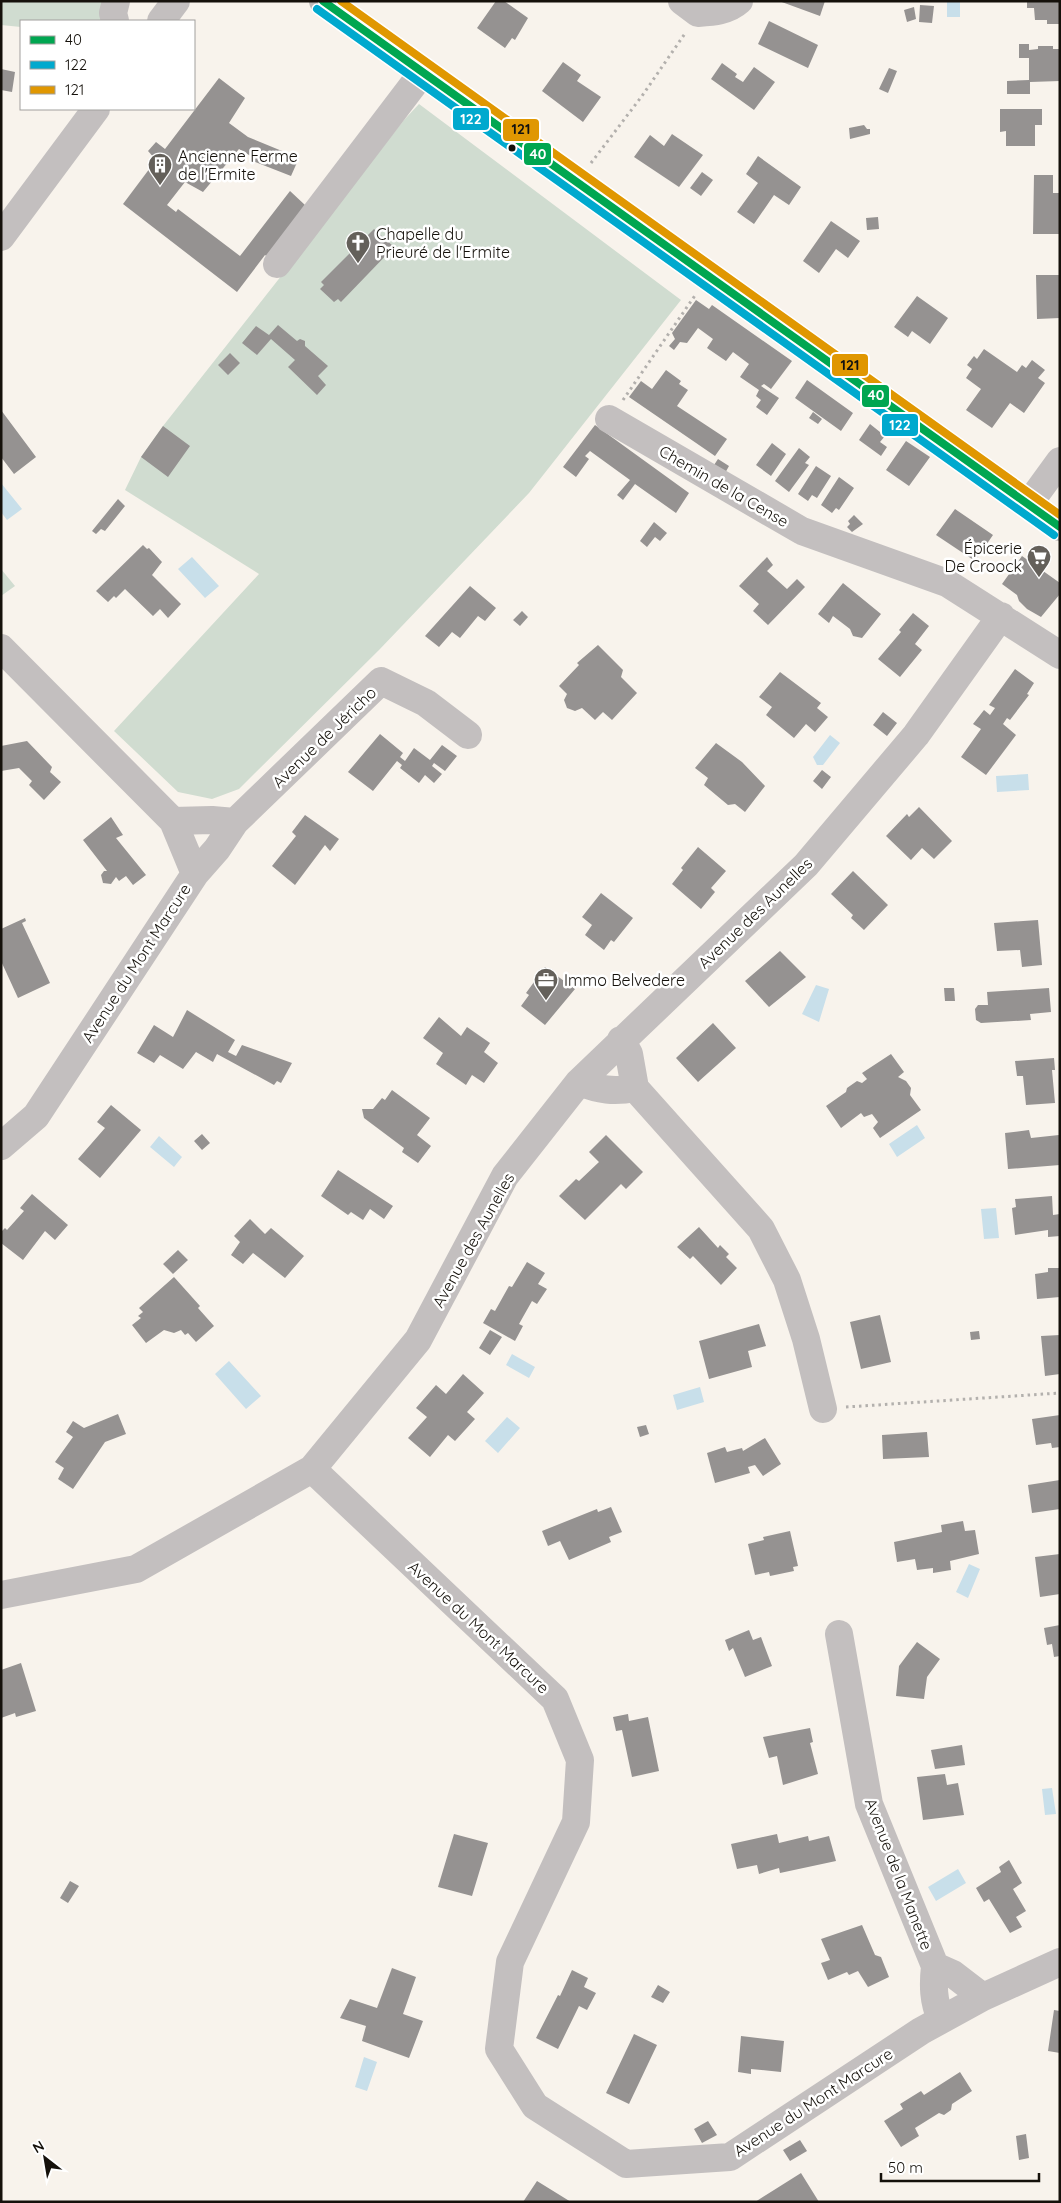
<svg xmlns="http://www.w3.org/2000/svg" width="1061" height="2203" font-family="Quicksand,sans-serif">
<rect width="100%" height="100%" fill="#f8f3ec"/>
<path fill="#d0dcd0" d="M1,1H105L103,21H21V27L1,25Z
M419,104L681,300L529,493L379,650L239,789L212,799L178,792L114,731L259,574L125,490L141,457L163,426L404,120Z
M1,569L15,586L1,596Z"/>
<path fill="#c8dfea" d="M947,1H960V17H947Z
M1,483L22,509L7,520L1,512Z
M192,557L219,586L205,598L178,569Z
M830,735L840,743L823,765H817L813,757Z
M1028,774L1029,790L997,792L996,776Z
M816,985L829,989L819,1022L802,1014Z
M917,1125L925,1138L897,1157L889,1144Z
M159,1136L182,1157L174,1167L150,1147Z
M996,1208L999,1238L984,1239L981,1209Z
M512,1354L535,1367L529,1378L506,1365Z
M229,1361L261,1396L246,1409L215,1374Z
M700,1387L704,1402L677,1410L673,1395Z
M507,1417L520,1428L498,1453L485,1441Z
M969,1564L980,1569L968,1598L956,1592Z
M1052,1788L1056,1814L1045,1815L1042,1789Z
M958,1869L966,1883L936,1901L928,1887Z
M364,2057L377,2062L367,2091L355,2087Z"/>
<path fill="#959291" d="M496,1H504L528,18L515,40L512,38L505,48L477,28Z
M779,1H825L820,16Z
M1027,1H1060V24H1047V20H1035L1034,8H1027Z
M920,5L934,6L932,23L919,22Z
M914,7L916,19L907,22L904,10Z
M769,21L818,45L808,68L758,44Z
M1019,44H1029V50L1038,49V46H1053V49H1060V81L1030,82V94H1007V81L1029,80V58H1019Z
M563,62L581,75L577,81L601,97L583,122L542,91Z
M722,63L737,74L735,77L743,82L754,67L775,82L754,110L711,79Z
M889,68L897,71L888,93L879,89Z
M1,69L15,72L12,92L1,90Z
M219,78L245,98L229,123L248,137L299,158L291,176L253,161L254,158L239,149L203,192L185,182L167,205L176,212L178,209L240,256L290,191L305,205L273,261L265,255L237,292L123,204L156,160L148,151L156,142L165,149Z
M1000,109H1042V125H1035V146H1006V131L1000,132Z
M864,125L867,129H870V134L850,139L849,128Z
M672,134L703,155L679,187L634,157L650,135L664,146Z
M758,156L801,187L789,205L774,195L754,224L737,212L758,183L746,174Z
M702,172L713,180L701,196L690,188Z
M1034,175H1053V193H1060V234H1033Z
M878,217L879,229L867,230L866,218Z
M831,221L860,241L848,258L836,249L819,273L803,261Z
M374,229L394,247L341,302L338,299L334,302L320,289L324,285L321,282Z
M1036,275H1060V318L1037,319Z
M917,296L948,318L930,344L912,331L908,337L894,327Z
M696,300L709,309L712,305L792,361L771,389L764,384L761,386L779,398L767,415L756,407L761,400L756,396L759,390L740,377L749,364L733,352L726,361L707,348L713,339L698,328L687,343L680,342L674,350L669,346L675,339L672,333Z
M278,325L297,341L300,339L305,341V346L328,366L318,376L326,385L317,395L288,367L295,360L271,339L257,355L242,343L256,326L269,335Z
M984,349L1017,372L1022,365L1026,368L1032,360L1045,370L1038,378L1045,383L1024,413L1010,403L992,428L966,410L981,389L966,378L972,369L967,365L974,356L977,359Z
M230,353L240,363L228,375L218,365Z
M666,370L681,381L679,384L688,390L677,406L727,439L715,456L629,397L641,381L652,389Z
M807,380L853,413L841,431L795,398Z
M1,410L36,457L14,474L1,457Z
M813,412L822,419L818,424L809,418Z
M870,424L885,436L880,442L887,447L881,456L859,440Z
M595,425L689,493L676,513L635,484L623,500L617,495L630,480L590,451L585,456L589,459L576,477L563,467Z
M163,426L190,446L168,477L141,457Z
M906,441L930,457L909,486L886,470Z
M772,443L786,454L771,476L756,465Z
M799,448L810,457L805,463L809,465L789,492L775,481Z
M718,459L729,466L724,475L712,468Z
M816,466L831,476L817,498L812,495L808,501L798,494Z
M839,477L854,488L839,510L836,508L832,513L821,505Z
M118,499L125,506L105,531L101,529L96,534L92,531Z
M955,509L993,535L975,561L936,535Z
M854,515L863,524L852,532L847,527L850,524L848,521Z
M654,522L667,533L660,541L655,537L647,547L640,541Z
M143,545L147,549L149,548L162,562L152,575L181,604L168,618L160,609L153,616L125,589L116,598L114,596L108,602L96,591Z
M1022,556L1060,583V594L1041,617L1027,609L1019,601L1017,595L1002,584Z
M767,557L773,565L767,571L787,589L797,579L805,587L768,625L753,611L759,604L739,586Z
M843,583L881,614L862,638L853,636L850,629L833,616L829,623L818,614Z
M470,586L496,608L485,621L478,616L460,638L452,632L439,647L425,636Z
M522,611L528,617L520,626L513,620Z
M913,613L929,626L915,644L922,650L900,677L878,659L901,632L899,630Z
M598,645L623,670L621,677L637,693L612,720L603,712L595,720L582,708L575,711L567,708L564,700L567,694L559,686L579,665L577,663Z
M1015,669L1034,683L1027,694L1029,695L1010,720L1007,718L1003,724L1016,735L986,775L961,757L981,729L973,724L984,710L990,715L995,708L989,705Z
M780,672L821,703L817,708L828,717L815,732L806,724L794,738L766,715L772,707L759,697Z
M883,712L897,723L887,736L873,725Z
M380,734L403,753L400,757L405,761L414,748L430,760L442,745L457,756L445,771L434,763L432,766L442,774L434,783L425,775L419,783L400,768L402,765L397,761L373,791L348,772Z
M27,741L52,767L50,772L61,782L44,800L29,785L32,781L19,768L1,771V746Z
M716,743L742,762L765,786L745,812L735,804L728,805L704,785L708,778L695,768Z
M822,770L831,777L822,789L813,781Z
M919,807L952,841L934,859L922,848L911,860L886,836L907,814L909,817Z
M305,815L339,839L330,851L325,845L295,885L272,866L296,836L292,832Z
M111,817L123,835L116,838L146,875L133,885L126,876L119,881L116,877L111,884L103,883L101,875L104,871H107L83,840Z
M698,847L726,871L711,888L715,892L701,909L672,884L683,870L681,868Z
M853,871L888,905L864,930L851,918L853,915L831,894Z
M601,893L633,918L614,942L611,940L604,950L585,935L592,925L582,917Z
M25,918L26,921L22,923L50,983L18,998L1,961V929Z
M1038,920L1042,965L1022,967L1020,950L997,951L994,923Z
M780,951L806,977L769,1007L745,981Z
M545,967L575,989L545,1025L521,1006L529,995L526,993Z
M944,988H954L955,1001H945Z
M1049,988L1051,1012L1030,1014L1031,1020L981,1023L976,1020L975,1009L978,1005H988L987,992Z
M187,1010L235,1040L228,1052L236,1056L242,1045L292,1063L281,1083L277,1081L274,1085L217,1054L213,1062L196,1052L183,1069L160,1055L154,1063L137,1053L154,1025L173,1037Z
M439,1017L461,1036L467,1027L490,1043L484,1052L498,1063L484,1083L472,1075L466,1085L436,1064L443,1053L423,1038Z
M713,1023L736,1048L698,1082L676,1058Z
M891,1054L904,1072L898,1077L906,1081L911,1088L910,1095L921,1110L880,1138L873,1128L878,1122L872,1114L864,1117L861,1113L841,1128L826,1106L846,1092L847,1088L857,1081L862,1083L867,1079L862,1073Z
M1054,1058L1055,1070H1052L1055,1103L1026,1105L1023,1076H1017L1015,1061Z
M392,1090L430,1118L417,1135L431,1146L418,1163L402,1152L404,1148L364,1118L362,1109H373L382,1098L385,1100Z
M111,1105L141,1130L100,1178L78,1159L105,1128L97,1122Z
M1029,1130L1031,1138L1059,1135L1060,1165L1008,1169L1005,1133Z
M202,1134L210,1143L202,1150L194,1141Z
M606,1135L643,1172L626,1189L621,1184L585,1220L559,1196L576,1179L579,1181L599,1162L589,1152Z
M338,1170L393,1206L384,1219L370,1209L363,1220L351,1212L348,1215L321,1196Z
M32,1194L68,1225L55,1240L45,1231L23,1260L1,1243V1232L5,1228L7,1230L24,1211L20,1208Z
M1052,1196L1053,1215L1060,1214V1236L1048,1237V1230L1015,1235L1012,1208L1016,1207L1015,1199Z
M250,1219L265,1234L271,1228L304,1256L285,1278L253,1253L243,1264L231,1255L240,1242L234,1236Z
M699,1227L718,1248L720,1245L729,1254L726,1257L737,1268L721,1285L693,1256L690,1259L677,1247Z
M178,1250L188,1260L173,1274L163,1264Z
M527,1262L545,1273L538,1284L547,1289L537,1304L532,1301L519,1324L523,1326L515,1341L483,1323L491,1309L495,1311L509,1286L512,1287Z
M1048,1268H1060V1297L1037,1299L1035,1274L1048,1272Z
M174,1277L200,1306L198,1308L214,1326L196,1342L188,1333L185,1335L181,1330L174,1333L164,1330L146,1343L132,1325L141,1318L138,1316L143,1312L139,1308Z
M880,1315L891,1362L861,1369L850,1322Z
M759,1324L766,1346L748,1351L752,1367L709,1379L699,1341Z
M490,1330L502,1337L490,1355L479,1348Z
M979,1331L980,1339L971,1340L970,1332Z
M1060,1335V1374L1045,1376L1041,1336Z
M463,1374L484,1393L467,1412L475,1419L455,1441L448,1435L430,1457L408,1438L427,1417L416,1408L436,1385L446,1394Z
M118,1414L126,1434L105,1442L73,1489L58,1479L64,1468L55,1462L73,1437L66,1432L73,1421L84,1428Z
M1060,1415V1447L1052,1448L1051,1443L1036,1445L1032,1419Z
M646,1425L649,1434L640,1437L637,1427Z
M927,1432L929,1457L883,1459L882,1435Z
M765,1438L781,1464L763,1476L755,1465L748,1467L750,1473L715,1483L707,1453L725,1447L727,1452L742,1448L743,1451Z
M1060,1480V1509L1032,1513L1028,1485Z
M611,1507L622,1532L609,1537L611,1542L569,1560L560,1541L548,1546L542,1531L597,1509L598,1512Z
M963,1521L965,1531L975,1530L979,1554L950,1561L951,1570L933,1573V1568L917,1570L915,1559L897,1562L894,1542L942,1532L941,1525Z
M790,1531L798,1566L793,1567L794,1571L770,1576L769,1572L755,1575L748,1544L764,1540L763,1537Z
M1060,1554V1594L1040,1597L1035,1557Z
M1060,1625V1656L1054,1657L1052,1644L1047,1645L1044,1628Z
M749,1630L753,1640L761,1637L772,1666L745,1677L733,1648L729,1651L725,1640Z
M917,1642L940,1659L927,1677L924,1699L896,1696L899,1666Z
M21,1663L36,1711L16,1717L15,1713L1,1718V1670Z
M628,1714L629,1721L648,1717L659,1771L632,1777L622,1730L616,1731L613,1717Z
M810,1728L813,1742L810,1743L818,1774L783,1785L777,1756L769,1758L763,1737Z
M962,1745L965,1765L935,1769L931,1750Z
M945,1774L947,1785L958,1783L964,1815L923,1820L917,1777Z
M454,1834L488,1843L472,1896L438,1887Z
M777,1834L779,1843L808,1836L809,1841L829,1836L836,1861L780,1873L779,1868L759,1874L757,1865L737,1869L731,1844Z
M1009,1860L1022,1883L1013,1889L1026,1911L1016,1917L1022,1927L1010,1933L989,1899L984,1902L976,1888L1001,1872L999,1867Z
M70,1881L79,1886L68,1903L60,1898Z
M862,1925L875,1955L881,1957L889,1977L868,1987L858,1971L849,1975L847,1972L828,1980L821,1963L830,1960L821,1939Z
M392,1968L416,1977L403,2014L423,2021L409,2058L362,2041L366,2026L340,2018L350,1999L377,2008Z
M572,1970L588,1978L584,1987L596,1993L587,2010L579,2006L558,2049L536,2038L558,1995L560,1996Z
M658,1985L670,1992L663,2003L651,1997Z
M1054,2010L1060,2011V2053L1048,2051Z
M634,2034L657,2045L629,2104L606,2093Z
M741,2036L784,2041L781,2072L751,2069V2074L738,2072Z
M960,2072L972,2091L952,2104L951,2110L944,2115L939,2113L915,2128L919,2136L901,2147L884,2121L903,2109L900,2104L921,2091L924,2095Z
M708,2121L717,2135L702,2143L694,2129Z
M1026,2134L1029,2158L1019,2160L1016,2136Z
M800,2140L807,2151L790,2161L783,2150Z
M801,2173L819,2202H755L774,2190Z
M537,2181L571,2202H523Z"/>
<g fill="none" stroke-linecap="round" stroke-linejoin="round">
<path stroke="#b3b0ad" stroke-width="3" stroke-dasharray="2.5 4" stroke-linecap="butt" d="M591,163L642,96L686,32
M623,400L696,294
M846,1407L1060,1393"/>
<path stroke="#c3bfbf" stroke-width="28" d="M682,1L698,13C713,12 728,11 739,1
M115,21L113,13L116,1
M161,21L176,1
M1,237L96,109
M277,264L423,72
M609,419L802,531L947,583L1060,655
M1028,505L1060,461
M1,648L173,821L195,874
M235,822L381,681L426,703L468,735
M621,1040L629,1054L635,1088L761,1229L787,1280L806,1339L823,1409
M579,1082C599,1090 614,1092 635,1088
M1,1146L36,1116L195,874L217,849L235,822L212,820L173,821
M312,1469L555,1699L580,1760L576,1822L510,1962L499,2049L535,2106L626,2164L730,2157L921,2031L983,1997L1060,1962
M1,1595L136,1569L312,1469L418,1340L505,1176L579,1082L806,865L916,735L1001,616
M839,1634L869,1804L935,1966C933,1985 933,2001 941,2019
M935,1966L953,1974L983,1997"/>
<path stroke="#bcb8b6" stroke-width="28" d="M323,1L1060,527"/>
<defs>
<path id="bus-1" d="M323,1L1060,527"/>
<path id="bus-2" d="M317,9L1054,535"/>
<path id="bus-3" d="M341,1L1060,515"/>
</defs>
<use href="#bus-1" stroke="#fff" stroke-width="11"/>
<use href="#bus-2" stroke="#fff" stroke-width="11"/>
<use href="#bus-3" stroke="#fff" stroke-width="11"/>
<use href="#bus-1" stroke="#00a651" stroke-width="8"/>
<use href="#bus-2" stroke="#00a9ce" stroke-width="8"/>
<use href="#bus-3" stroke="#e09701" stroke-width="8"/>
</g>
<defs>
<symbol id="building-pin" viewBox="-11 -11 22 30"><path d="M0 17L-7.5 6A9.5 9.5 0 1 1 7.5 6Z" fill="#64605a" stroke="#fff"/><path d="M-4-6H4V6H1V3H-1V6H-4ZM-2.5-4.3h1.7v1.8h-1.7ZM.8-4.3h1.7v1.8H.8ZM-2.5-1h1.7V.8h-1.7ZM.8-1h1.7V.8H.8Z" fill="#fff"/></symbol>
<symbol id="church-pin" viewBox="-11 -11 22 30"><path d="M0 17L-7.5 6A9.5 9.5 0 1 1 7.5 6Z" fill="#64605a" stroke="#fff"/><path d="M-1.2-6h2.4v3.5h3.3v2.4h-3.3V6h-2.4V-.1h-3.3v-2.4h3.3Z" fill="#fff"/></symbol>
<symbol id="supermarket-pin" viewBox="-11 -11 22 30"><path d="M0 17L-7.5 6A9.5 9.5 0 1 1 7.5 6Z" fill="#64605a" stroke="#fff"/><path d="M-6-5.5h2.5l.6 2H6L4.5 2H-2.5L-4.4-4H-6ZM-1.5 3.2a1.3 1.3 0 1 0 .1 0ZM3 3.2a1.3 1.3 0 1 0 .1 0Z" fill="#fff"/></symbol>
<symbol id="office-pin" viewBox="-11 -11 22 30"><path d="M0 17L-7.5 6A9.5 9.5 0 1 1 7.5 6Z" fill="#64605a" stroke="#fff"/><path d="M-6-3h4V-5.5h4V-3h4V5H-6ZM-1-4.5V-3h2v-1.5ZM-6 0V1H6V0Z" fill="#fff"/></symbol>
</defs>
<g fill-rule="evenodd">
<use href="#building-pin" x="146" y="151" width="28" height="38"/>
<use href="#church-pin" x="344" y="229" width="28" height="38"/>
<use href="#supermarket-pin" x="1025" y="543" width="28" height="38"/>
<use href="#office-pin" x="532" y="966" width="28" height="38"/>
</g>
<circle fill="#15110b" stroke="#fff" stroke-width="2" cx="512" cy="148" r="4.5"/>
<g text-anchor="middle" stroke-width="5" stroke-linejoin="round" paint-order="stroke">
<g font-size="16" fill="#15110b" stroke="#fff" text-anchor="start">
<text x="178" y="162">Ancienne Ferme<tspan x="178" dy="18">de l'Ermite</tspan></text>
<text x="376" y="240">Chapelle du<tspan x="376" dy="18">Prieuré de l'Ermite</tspan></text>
<text x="1022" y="554" text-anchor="end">Épicerie<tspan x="1022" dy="18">De Croock</tspan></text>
<text x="564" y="986">Immo Belvedere</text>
</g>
<g font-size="16" fill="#15110b" stroke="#fff">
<text transform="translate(724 486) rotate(30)" y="6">Chemin de la Cense</text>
<text transform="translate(324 737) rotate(-44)" y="6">Avenue de Jéricho</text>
<text transform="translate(755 913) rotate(-44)" y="6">Avenue des Aunelles</text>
<text transform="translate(136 963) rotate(-57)" y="6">Avenue du Mont Marcure</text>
<text transform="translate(473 1240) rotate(-61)" y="6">Avenue des Aunelles</text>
<text transform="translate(479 1627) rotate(43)" y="6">Avenue du Mont Marcure</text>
<text transform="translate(899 1874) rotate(69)" y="6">Avenue de la Manette</text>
<text transform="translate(813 2102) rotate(-33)" y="6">Avenue du Mont Marcure</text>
</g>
</g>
<g stroke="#fff" stroke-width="2">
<rect x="452" y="107" width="38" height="24" rx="5" fill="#00a9ce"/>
<rect x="502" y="118" width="38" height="24" rx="5" fill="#e09701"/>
<rect x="523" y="142" width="29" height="24" rx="5" fill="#00a651"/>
<rect x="831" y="353" width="38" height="24" rx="5" fill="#e09701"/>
<rect x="861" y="384" width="29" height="24" rx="5" fill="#00a651"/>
<rect x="881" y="413" width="38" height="24" rx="5" fill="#00a9ce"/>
</g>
<g font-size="14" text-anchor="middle" font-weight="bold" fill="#fff">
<text x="471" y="124">122</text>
<text x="538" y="159">40</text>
<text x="876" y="400">40</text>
<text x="900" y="430">122</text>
</g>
<g font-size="14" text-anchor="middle" font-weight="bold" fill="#111">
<text x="521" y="134">121</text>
<text x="850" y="370">121</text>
</g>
<rect width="1061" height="2203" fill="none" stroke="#15110b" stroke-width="5"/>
<rect x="20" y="20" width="175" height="90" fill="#ffffff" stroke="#a1a09d"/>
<rect x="30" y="36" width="25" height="8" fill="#00a651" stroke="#a1a09d"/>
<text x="65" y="45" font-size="15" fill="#15110b">40</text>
<rect x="30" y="61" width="25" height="8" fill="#00a9ce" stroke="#a1a09d"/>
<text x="65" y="70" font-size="15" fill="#15110b">122</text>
<rect x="30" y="86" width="25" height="8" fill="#e09701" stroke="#a1a09d"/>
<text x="65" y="95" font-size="15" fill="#15110b">121</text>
<g transform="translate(45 2158) rotate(329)" stroke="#ffffff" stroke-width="4" paint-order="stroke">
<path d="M0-4L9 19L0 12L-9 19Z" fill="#15110b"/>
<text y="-8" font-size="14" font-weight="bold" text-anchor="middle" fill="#15110b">N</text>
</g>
<path d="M881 2173v8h158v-8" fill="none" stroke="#15110b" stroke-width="2.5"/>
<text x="888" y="2173" font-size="15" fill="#15110b" stroke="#ffffff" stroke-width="4" paint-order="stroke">50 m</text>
</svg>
